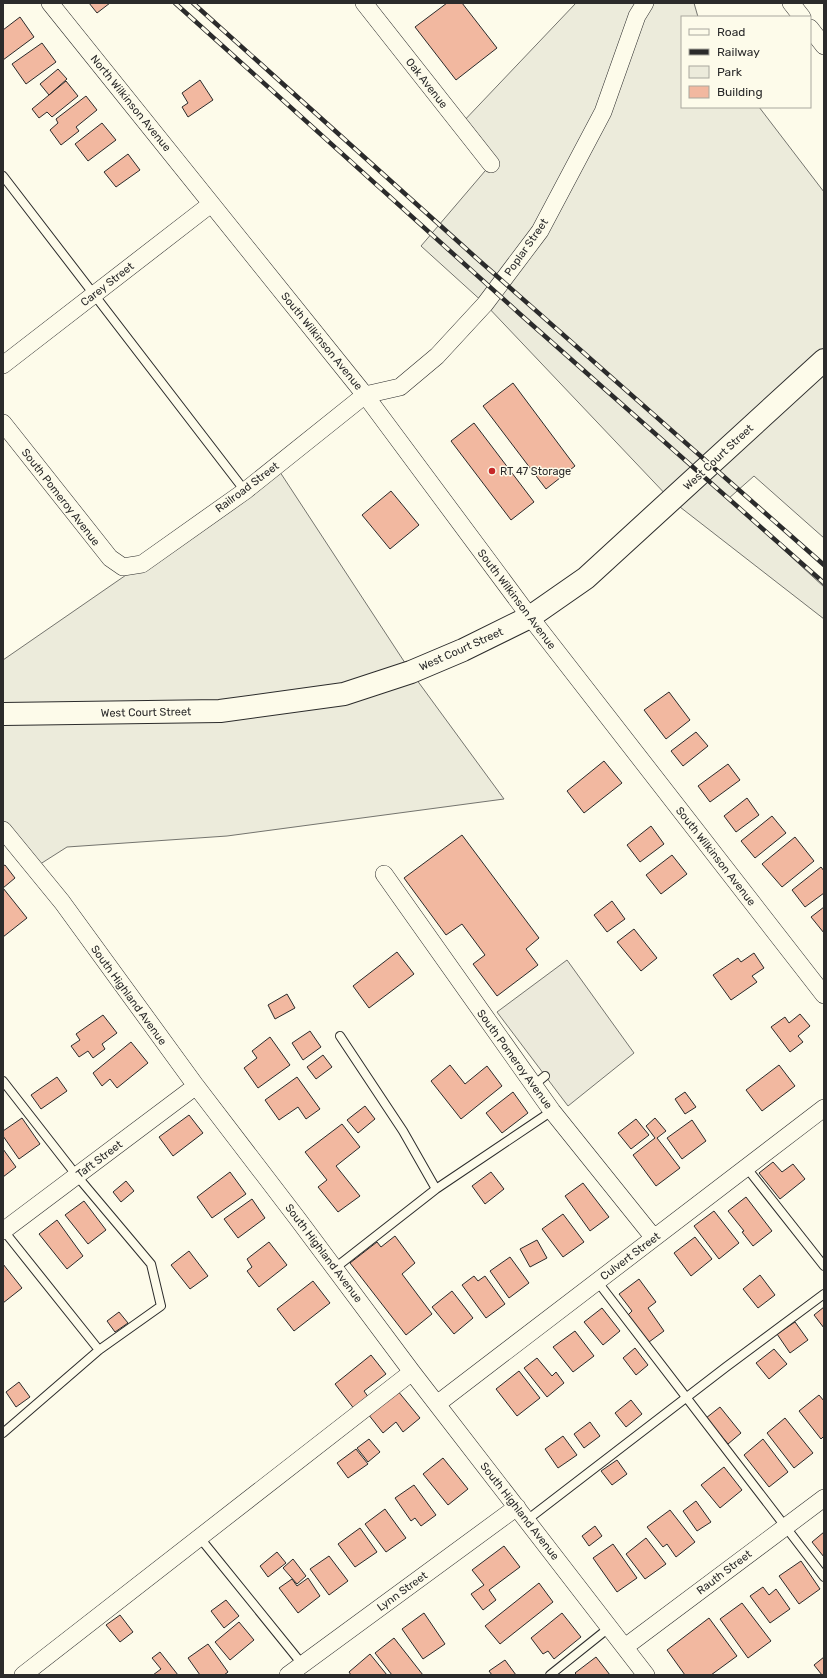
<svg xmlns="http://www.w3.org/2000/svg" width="827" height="1678" font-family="Rubik,sans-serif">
<rect width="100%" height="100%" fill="#fdfbea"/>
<path fill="#ecebdb" stroke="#74746e" d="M576,3H694L698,17H682V107H759L824,192V538L754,476L728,499L824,587V619L671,500L485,304L421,246L491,164L460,125Z
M276,466L411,672L504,799L227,836L67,847L34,868L3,830V660L142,564Z"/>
<path fill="#eceadb" stroke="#74746e" d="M567,960L634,1053L568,1106L497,1012Z"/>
<path fill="#f2b8a0" stroke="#2b2b2b" d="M89,3H110L97,13Z
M447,3H462L497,48L456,80L415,27Z
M20,17L34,37L3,60V30Z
M42,43L56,62L26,84L12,64Z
M58,69L67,79L49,95L40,84Z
M200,80L213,100L188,117L182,107L188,103L182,93Z
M66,81L78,96L52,117L47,112L39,118L32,109Z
M86,96L97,110L76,127L79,131L61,145L50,130L58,123L56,119Z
M102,123L116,140L88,161L75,144Z
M128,154L140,170L116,187L104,172Z
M513,383L575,466L546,489L483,406Z
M474,423L534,502L511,520L451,441Z
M391,491L419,525L390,549L362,515Z
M669,692L690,720L666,739L644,710Z
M696,732L708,746L683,766L671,751Z
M604,761L622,783L584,813L567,791Z
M728,764L740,780L710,802L698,786Z
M747,798L759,815L736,832L724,816Z
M772,816L786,833L755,858L741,841Z
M651,826L664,844L640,862L627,845Z
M462,835L539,938L526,949L538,965L497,996L473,964L485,955L462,924L446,935L404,878Z
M795,837L814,861L782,887L762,864Z
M672,855L687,874L661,894L646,875Z
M5,865L15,878L3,888L27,918L3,937V866Z
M821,867L824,871V893L805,907L792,890Z
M612,901L625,919L607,932L594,915Z
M824,907V933L811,917Z
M634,929L657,958L641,971L617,942Z
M397,952L414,974L369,1008L353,986Z
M754,953L764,968L752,976L757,982L731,1000L713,975L738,958L741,962Z
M287,994L295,1008L275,1019L268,1005Z
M800,1014L810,1026L798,1036L803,1042L790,1052L771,1027L785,1017L789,1023Z
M103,1015L117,1033L102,1044L105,1049L93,1058L88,1051L79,1057L71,1046L80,1040L76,1034Z
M310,1031L321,1047L303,1060L292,1043Z
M270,1037L290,1065L258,1088L244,1068L257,1058L252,1051Z
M131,1042L148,1063L117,1088L110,1079L102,1086L93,1073Z
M323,1055L332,1067L316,1079L307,1067Z
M450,1065L465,1084L487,1066L502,1086L461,1119L431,1081Z
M779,1065L795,1086L762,1111L746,1090Z
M57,1077L67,1091L41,1109L31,1095Z
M297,1077L320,1109L306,1119L298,1107L279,1120L265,1100Z
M513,1092L528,1113L502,1133L486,1113Z
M685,1092L696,1107L685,1114L675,1099Z
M365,1106L375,1119L358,1133L347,1120Z
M189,1115L203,1133L173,1156L159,1137Z
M22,1118L40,1144L19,1159L3,1136V1131Z
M655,1118L666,1131L657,1138L680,1168L656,1186L633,1155L655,1138L646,1126Z
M636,1119L649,1135L631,1149L618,1133Z
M692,1120L706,1141L682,1159L667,1138Z
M342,1124L360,1147L336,1166L360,1196L338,1212L318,1187L327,1180L305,1152Z
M3,1149L16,1167L3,1177Z
M773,1162L782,1172L793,1164L805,1179L780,1199L759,1173Z
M230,1172L246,1194L212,1218L197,1197Z
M491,1172L504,1189L485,1204L472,1186Z
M126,1181L134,1191L121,1202L113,1192Z
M583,1183L609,1217L590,1231L565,1196Z
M746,1197L772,1231L753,1246L742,1232L744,1231L728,1211Z
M252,1199L265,1218L238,1238L224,1219Z
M84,1201L106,1230L88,1244L65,1215Z
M714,1211L739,1243L719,1259L694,1226Z
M563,1214L584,1242L563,1257L542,1229Z
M57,1220L83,1256L67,1269L39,1234Z
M395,1236L415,1263L402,1274L432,1314L406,1335L350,1263L377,1242L381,1247Z
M695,1237L712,1259L691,1276L674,1253Z
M537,1240L547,1258L530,1267L520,1249Z
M269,1242L287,1265L259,1287L247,1271L252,1267L247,1259Z
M189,1251L208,1276L190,1289L171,1265Z
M510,1257L529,1283L509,1298L490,1271Z
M3,1264L22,1288L3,1303Z
M760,1275L775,1295L758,1308L743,1289Z
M474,1276L478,1281L485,1276L505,1304L486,1318L462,1285Z
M639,1279L656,1302L648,1308L664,1331L649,1342L628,1315L632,1311L619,1294Z
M313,1281L330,1303L294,1331L277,1309Z
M452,1291L473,1318L454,1334L432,1307Z
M824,1307V1328L814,1315Z
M602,1308L620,1331L603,1345L584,1322Z
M119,1312L128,1323L115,1332L107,1321Z
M795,1322L808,1340L790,1353L777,1334Z
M575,1331L594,1356L573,1372L553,1347Z
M635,1348L648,1365L636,1375L623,1358Z
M774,1349L787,1364L769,1379L756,1363Z
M371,1355L386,1374L364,1391L369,1398L355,1410L335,1384Z
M537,1358L552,1376L556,1372L564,1383L547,1397L524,1368Z
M519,1371L540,1398L517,1416L496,1389Z
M19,1382L30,1397L16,1407L6,1392Z
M397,1390L420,1418L403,1432L396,1422L383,1433L368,1414Z
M819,1395L824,1401V1436L821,1439L799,1411Z
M631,1400L642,1414L626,1427L615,1413Z
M720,1407L741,1433L728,1444L706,1418Z
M785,1418L813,1453L794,1468L767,1433Z
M590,1422L600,1436L584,1448L574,1434Z
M563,1436L577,1455L558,1468L545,1449Z
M369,1439L380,1452L368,1462L357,1448Z
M763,1439L788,1472L769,1487L744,1455Z
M356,1449L368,1464L348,1478L337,1463Z
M443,1458L468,1489L448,1505L423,1474Z
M617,1460L627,1474L612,1485L601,1471Z
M724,1467L742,1490L720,1508L701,1485Z
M414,1485L436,1515L421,1526L415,1518L411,1521L395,1498Z
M696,1501L711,1522L697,1531L683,1511Z
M385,1509L406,1538L386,1552L365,1524Z
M670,1510L695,1542L676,1557L667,1544L663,1547L647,1527Z
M595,1526L602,1536L589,1546L582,1536Z
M360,1528L377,1552L355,1567L338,1544Z
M824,1532V1557L812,1542Z
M646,1538L666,1564L645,1579L626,1554Z
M613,1544L637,1578L617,1592L593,1558Z
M504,1546L520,1567L489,1590L496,1600L483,1610L471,1594L484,1585L472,1570Z
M277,1552L286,1563L268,1577L260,1566Z
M329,1556L348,1581L329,1595L310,1569Z
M293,1559L306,1576L297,1584L283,1568Z
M801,1561L820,1589L799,1604L779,1576Z
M308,1578L320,1596L298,1613L279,1588L292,1579L297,1586Z
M539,1583L553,1602L500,1644L485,1626Z
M763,1587L769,1595L776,1589L790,1609L770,1623L750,1596Z
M226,1600L239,1616L224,1628L211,1611Z
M742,1603L771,1641L748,1658L720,1619Z
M424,1613L445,1644L423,1659L402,1629Z
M562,1613L581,1637L554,1659L548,1651L543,1654L531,1638Z
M120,1615L133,1632L120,1642L106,1625Z
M709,1618L737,1656L711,1675H685L667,1650Z
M239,1622L254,1640L230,1660L215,1642Z
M394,1638L423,1675H392L375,1653Z
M208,1644L228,1672L224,1675H200L188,1658Z
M160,1652L178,1675H153L161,1669L152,1658Z
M370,1654L387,1675H351L349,1672Z
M596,1657L610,1675H577L575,1673Z
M824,1657V1675H822L814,1665Z
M505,1660L516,1675H492L489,1671Z"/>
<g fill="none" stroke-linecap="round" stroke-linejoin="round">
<defs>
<path id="service" d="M3,176L245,491
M340,1036L403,1131L436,1189
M3,1081L77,1176L151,1264L161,1306L99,1350L3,1433
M534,1085L545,1076
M746,1167L824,1266
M4,1231L99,1350
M335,1268L436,1189L552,1111
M597,1281L824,1577
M527,1520L726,1367L824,1294
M200,1538L302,1664
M550,1675L610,1627"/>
<path id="minor" d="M50,3L365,395L530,617L824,995
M364,3L491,164
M791,3L802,17
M810,28L824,46
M3,365L211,204
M3,423L110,558L123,567L142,564L245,491L365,395L400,387L437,356L485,304L540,231L603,112L637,16L645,3
M3,830L62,902L196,1086L297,1218L412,1372L646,1675
M384,874L552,1111L654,1238
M3,1231L196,1086
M437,1404L824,1108
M625,1647L824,1498
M23,1675L412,1372
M288,1675L517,1507"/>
<path id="secondary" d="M3,714L220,711L344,694L411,672L463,650L530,617L586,578L824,360"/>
</defs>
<use href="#service" stroke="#2b2b2b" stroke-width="10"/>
<use href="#minor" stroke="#2b2b2b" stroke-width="18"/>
<use href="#secondary" stroke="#2b2b2b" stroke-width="24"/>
<use href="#service" stroke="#fdfbea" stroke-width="8"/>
<use href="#minor" stroke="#fdfbea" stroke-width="17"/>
<use href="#secondary" stroke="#fdfbea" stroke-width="22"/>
<defs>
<path id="rail" d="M175,3L521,315L824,583
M193,3L473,255L824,565"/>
</defs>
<use href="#rail" stroke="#2b2b2b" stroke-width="4.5"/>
<use href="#rail" stroke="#fdfbea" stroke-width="3" stroke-dasharray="9" stroke-linecap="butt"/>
</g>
<circle fill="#c62828" stroke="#fdfbea" stroke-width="1.5" cx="492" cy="471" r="4"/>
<g text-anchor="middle" stroke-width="3" stroke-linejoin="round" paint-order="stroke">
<g font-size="11" fill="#2b2b2b" stroke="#fdfbea">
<text transform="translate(427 83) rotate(52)" y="4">Oak Avenue</text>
<text transform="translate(131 103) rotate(51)" y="4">North Wilkinson Avenue</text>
<text transform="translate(526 247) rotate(-55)" y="4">Poplar Street</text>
<text transform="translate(107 284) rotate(-38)" y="4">Carey Street</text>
<text transform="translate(322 341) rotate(51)" y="4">South Wilkinson Avenue</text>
<text transform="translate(718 457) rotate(-43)" y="4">West Court Street</text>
<text transform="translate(247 487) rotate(-37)" y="4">Railroad Street</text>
<text transform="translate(61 497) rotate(52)" y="4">South Pomeroy Avenue</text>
<text transform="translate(517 599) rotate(53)" y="4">South Wilkinson Avenue</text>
<text transform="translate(461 649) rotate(-24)" y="4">West Court Street</text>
<text transform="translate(146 712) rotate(-1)" y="4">West Court Street</text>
<text transform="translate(716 856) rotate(52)" y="4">South Wilkinson Avenue</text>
<text transform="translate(129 995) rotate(54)" y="4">South Highland Avenue</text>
<text transform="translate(515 1059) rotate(54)" y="4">South Pomeroy Avenue</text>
<text transform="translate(99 1159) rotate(-37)" y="4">Taft Street</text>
<text transform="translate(324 1253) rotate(53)" y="4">South Highland Avenue</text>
<text transform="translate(630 1256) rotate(-37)" y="4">Culvert Street</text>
<text transform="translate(520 1511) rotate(52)" y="4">South Highland Avenue</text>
<text transform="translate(724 1572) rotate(-37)" y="4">Rauth Street</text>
<text transform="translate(402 1591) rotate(-36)" y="4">Lynn Street</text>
</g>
<g font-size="11" fill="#2b2b2b" stroke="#fdfbea" text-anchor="start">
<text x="500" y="475">RT 47 Storage</text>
</g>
</g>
<rect width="827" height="1678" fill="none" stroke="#2b2b2b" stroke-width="8"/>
<rect x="681" y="16" width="130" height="92" fill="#fdfbea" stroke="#a9a89e"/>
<rect x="689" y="29" width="20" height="6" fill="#fdfbea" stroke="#a9a89e"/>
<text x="717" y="36" font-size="12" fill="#2b2b2b">Road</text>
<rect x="689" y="49" width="20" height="6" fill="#2b2b2b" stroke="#a9a89e"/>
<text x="717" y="56" font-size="12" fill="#2b2b2b">Railway</text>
<rect x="689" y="66" width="20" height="12" fill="#ecebdb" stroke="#a9a89e"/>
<text x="717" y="76" font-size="12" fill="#2b2b2b">Park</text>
<rect x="689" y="86" width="20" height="12" fill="#f2b8a0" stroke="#a9a89e"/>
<text x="717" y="96" font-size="12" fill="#2b2b2b">Building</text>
</svg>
